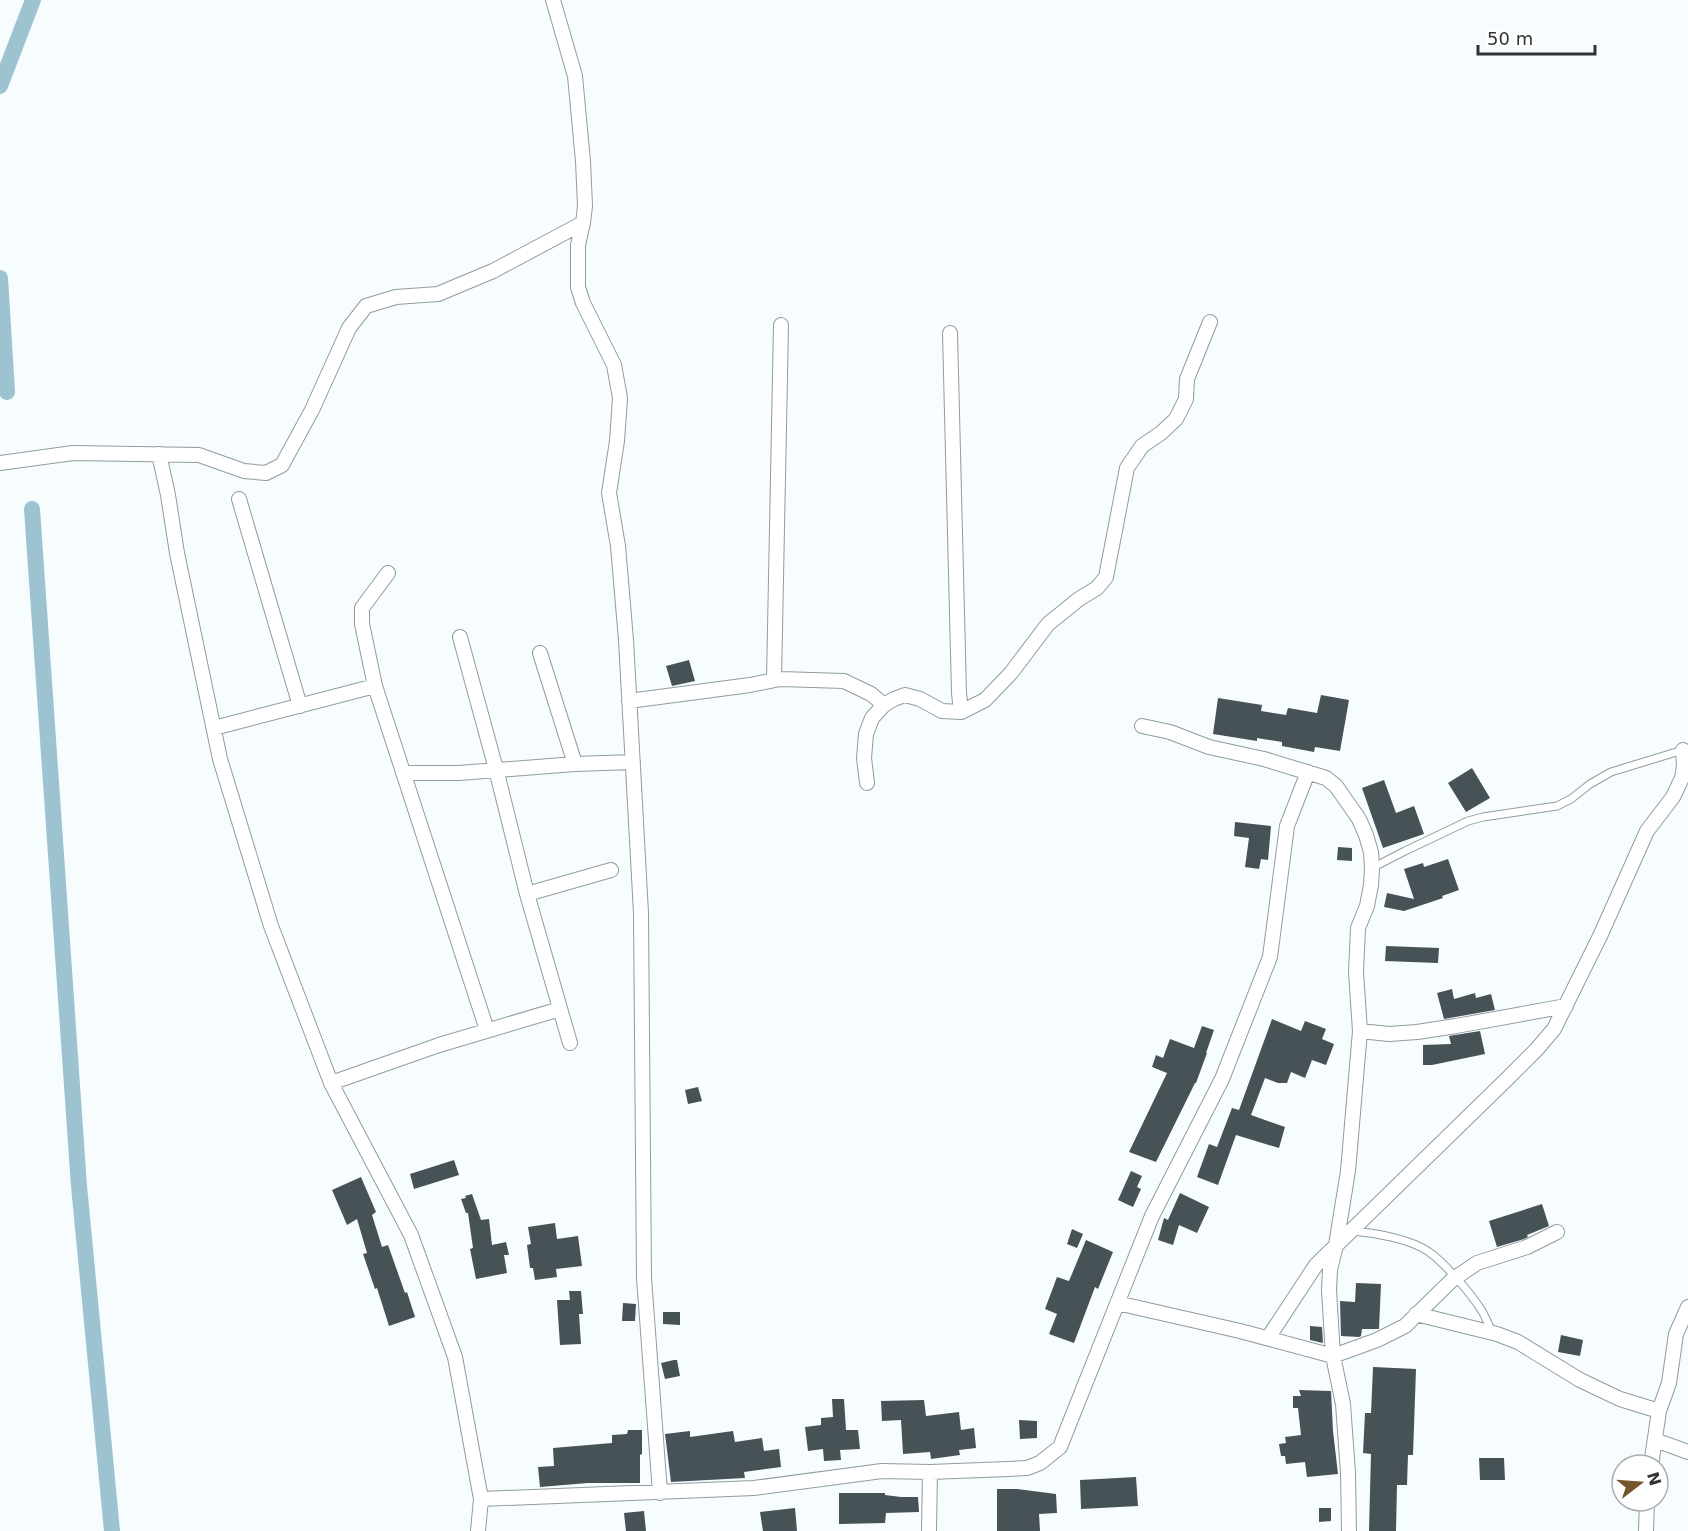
<svg xmlns="http://www.w3.org/2000/svg" width="1688" height="1531" font-family="'DejaVu Sans',sans-serif">
<rect width="100%" height="100%" fill="#f7fcfe"/>
<g fill="none" stroke-linecap="round" stroke-linejoin="round">
<path stroke="#9dc3d0" stroke-width="16" d="M0,86L33,0
M0,278L7,392
M32,509L79,1186L112,1531"/>
</g>
<path fill="#465256" d="M689,660L695,681L672,686L666,666Z
M1321,695L1349,700L1340,751L1315,747L1314,752L1282,746V742L1257,738V741L1213,734L1218,698L1262,705L1261,711L1286,715L1288,708L1317,713Z
M1472,768L1490,798L1466,812L1448,783Z
M1384,780L1396,813L1414,806L1424,834L1383,848L1362,788Z
M1235,822L1271,826L1268,860L1261,859L1259,869L1245,867L1249,838L1234,836Z
M1338,847L1352,848V861L1337,860Z
M1448,859L1459,890L1442,896L1443,898L1404,911L1384,907L1387,893L1414,899L1404,869L1423,863L1424,867Z
M1386,946L1439,948L1438,963L1385,961Z
M1452,989L1454,999L1475,993L1476,998L1491,994L1495,1010L1444,1019L1437,993Z
M1272,1019L1301,1031L1305,1021L1326,1029L1322,1039L1334,1044L1326,1065L1312,1060L1305,1078L1291,1072L1287,1083H1278L1265,1078L1251,1115L1285,1127L1279,1148L1236,1135L1218,1185L1197,1177L1209,1144L1217,1147L1232,1108L1239,1110Z
M1202,1026L1214,1030L1206,1053H1207L1196,1083H1195L1156,1162L1129,1152L1167,1073L1152,1067L1156,1055L1163,1058L1170,1039L1194,1048Z
M1480,1031L1485,1054L1432,1065H1423V1045L1451,1044L1449,1036Z
M698,1087L702,1101L688,1104L685,1090Z
M454,1160L459,1175L414,1189L410,1174Z
M1131,1171L1142,1176L1137,1187L1141,1189L1133,1207L1118,1200Z
M361,1177L376,1212L372,1215L382,1247L388,1245L405,1293L407,1292L415,1317L389,1326L377,1288L375,1289L363,1254L367,1253L357,1219L347,1225L332,1190Z
M1180,1193L1209,1207L1197,1233L1179,1225L1173,1245L1158,1240L1164,1218L1168,1220Z
M472,1194L481,1220L489,1219L492,1245L506,1242L509,1255H504L507,1273L476,1279L470,1249L473,1248L468,1213H466L461,1199L466,1198L465,1196Z
M1542,1204L1549,1226L1527,1235L1528,1237L1524,1239L1497,1247L1489,1221Z
M555,1223L557,1239L578,1236L582,1266L556,1269L557,1277L535,1280L533,1268H530L527,1245L531,1244L528,1227Z
M1072,1229L1083,1234L1077,1248L1067,1244Z
M1086,1240L1113,1252L1098,1289L1095,1287L1074,1343L1049,1334L1057,1314L1045,1309L1057,1277L1069,1281Z
M1356,1283L1381,1284L1379,1329H1362L1361,1336L1359,1337L1341,1336L1340,1301L1355,1302Z
M569,1291H581L583,1314H579L581,1344L560,1345L557,1300H570Z
M623,1303L636,1304L635,1321H622Z
M663,1312H680V1325L663,1324Z
M1310,1326L1322,1327L1323,1343L1310,1340Z
M1561,1335L1583,1340L1580,1356L1558,1352Z
M674,1360H677L680,1376L665,1379L661,1363Z
M1373,1367L1416,1369L1413,1455H1408L1407,1485H1397L1396,1531H1369L1371,1454L1363,1453L1365,1413H1371Z
M1299,1390L1331,1391L1333,1431L1338,1474L1307,1477L1305,1462L1286,1464L1285,1456H1281L1279,1444L1286,1443L1285,1437L1301,1435L1298,1408H1293V1396H1301Z
M832,1399H844L846,1430H858L860,1449L840,1450L841,1460L824,1461L823,1449L808,1451L805,1427L821,1425V1418L833,1417Z
M924,1400L926,1416L959,1412L961,1430L974,1428L976,1448L959,1450L960,1455L931,1459L930,1452L903,1454L901,1420L882,1421L881,1401Z
M1019,1420L1037,1421V1438L1020,1439Z
M628,1430H642V1454L640,1455V1483H588L540,1487L538,1467L554,1466L553,1448L612,1443V1435L627,1434Z
M690,1431V1437L733,1431L735,1442L762,1438L764,1451L779,1449L781,1467L744,1472L745,1478L671,1482L665,1434Z
M1479,1458H1504L1505,1480H1480Z
M1136,1477L1138,1506L1081,1509L1080,1480Z
M997,1489H1017L1056,1494L1057,1513L1039,1514L1040,1531H997Z
M839,1493H885V1495L901,1497H918L919,1512L886,1513L885,1523L839,1524Z
M795,1508L797,1531H763L760,1512Z
M1319,1508H1331V1521L1319,1522Z
M644,1511L646,1531H626L624,1513Z"/>
<g fill="none" stroke-linecap="round" stroke-linejoin="round">
<defs>
<path id="lane" d="M1372,868L1405,851L1468,821L1483,817L1557,806L1571,799L1590,784L1611,772L1683,750
M1353,1231C1375,1233 1411,1239 1429,1252C1445,1263 1472,1295 1482,1311C1486,1318 1489,1326 1492,1332"/>
<path id="street" d="M583,223L578,245V287L583,303L614,365L620,398L617,441L609,493L618,546L626,640L641,913L644,1278L660,1493
M950,333L959,693L961,712
M159,454L168,495L177,553L220,759L271,926L331,1083L411,1235L455,1357L481,1499L478,1531
M0,463L73,453L199,455L244,471L266,473L282,465L312,410L349,328L366,306L396,297L438,294L493,271L583,223L585,206L583,161L575,76L553,0
M239,499L300,706
M388,573L362,608V624L375,686L487,1030
M460,637L496,769L527,894L570,1043
M540,653L575,764
M774,680L781,325
M629,701L750,685L780,679L844,681L871,694L884,705
M1142,726L1170,732L1209,747L1264,759L1326,778L1336,786L1359,819L1366,835L1371,852L1372,869L1371,885L1367,906L1358,928L1356,972L1360,1031L1348,1171L1336,1245L1330,1270L1329,1290L1333,1356L1343,1404L1348,1473L1349,1531
M214,728L375,686
M403,773H459L575,764L633,762
M867,783L864,758L866,734L872,718L884,705L894,699L905,695L920,699L942,711L961,712L985,700L1011,673L1048,624L1079,599L1097,588L1106,577L1127,468L1142,446L1161,433L1176,419L1186,399L1187,379L1210,322
M527,894L611,870
M1360,1031L1389,1034L1417,1032L1456,1026L1566,1006
M331,1083L439,1045L560,1009
M1117,1303L1240,1331L1333,1356L1377,1340L1405,1326L1452,1280L1477,1263L1527,1247L1557,1232
M1416,1314L1497,1334L1518,1342L1580,1380L1620,1399L1659,1411
M1268,1338L1316,1265L1507,1079L1537,1049L1554,1029L1601,934L1647,831L1673,797L1682,778L1684,766L1683,750
M1655,1440L1688,1452
M1651,1465L1659,1411L1669,1383L1676,1334L1688,1307
M481,1499L754,1488L882,1471L930,1472L1008,1469L1027,1468L1040,1463L1060,1447L1152,1216L1222,1079L1270,957L1287,826L1308,772
M929,1531L930,1472
M1646,1531L1647,1501"/>
</defs>
<use href="#lane" stroke="#8f9ca1" stroke-width="9"/>
<use href="#street" stroke="#8f9ca1" stroke-width="16"/>
<use href="#lane" stroke="#fff" stroke-width="7"/>
<use href="#street" stroke="#fff" stroke-width="14"/>
</g>
<g transform="translate(1640 1483) rotate(73)"><circle r="28" fill="#ffffff" stroke="#acaeaf" stroke-width="1.5"/>
<path d="M0-4.5L10 22L0 15L-10 22Z" fill="#76562c"/>
<text y="-9" font-size="16" font-weight="bold" text-anchor="middle" fill="#2f3436">N</text>
</g>
<path d="M1478 45v9h117v-9" fill="none" stroke="#2f3436" stroke-width="3"/>
<text x="1487" y="45" font-size="18" fill="#2f3436" stroke="#ffffff" stroke-width="4.5" paint-order="stroke">50 m</text>
</svg>
